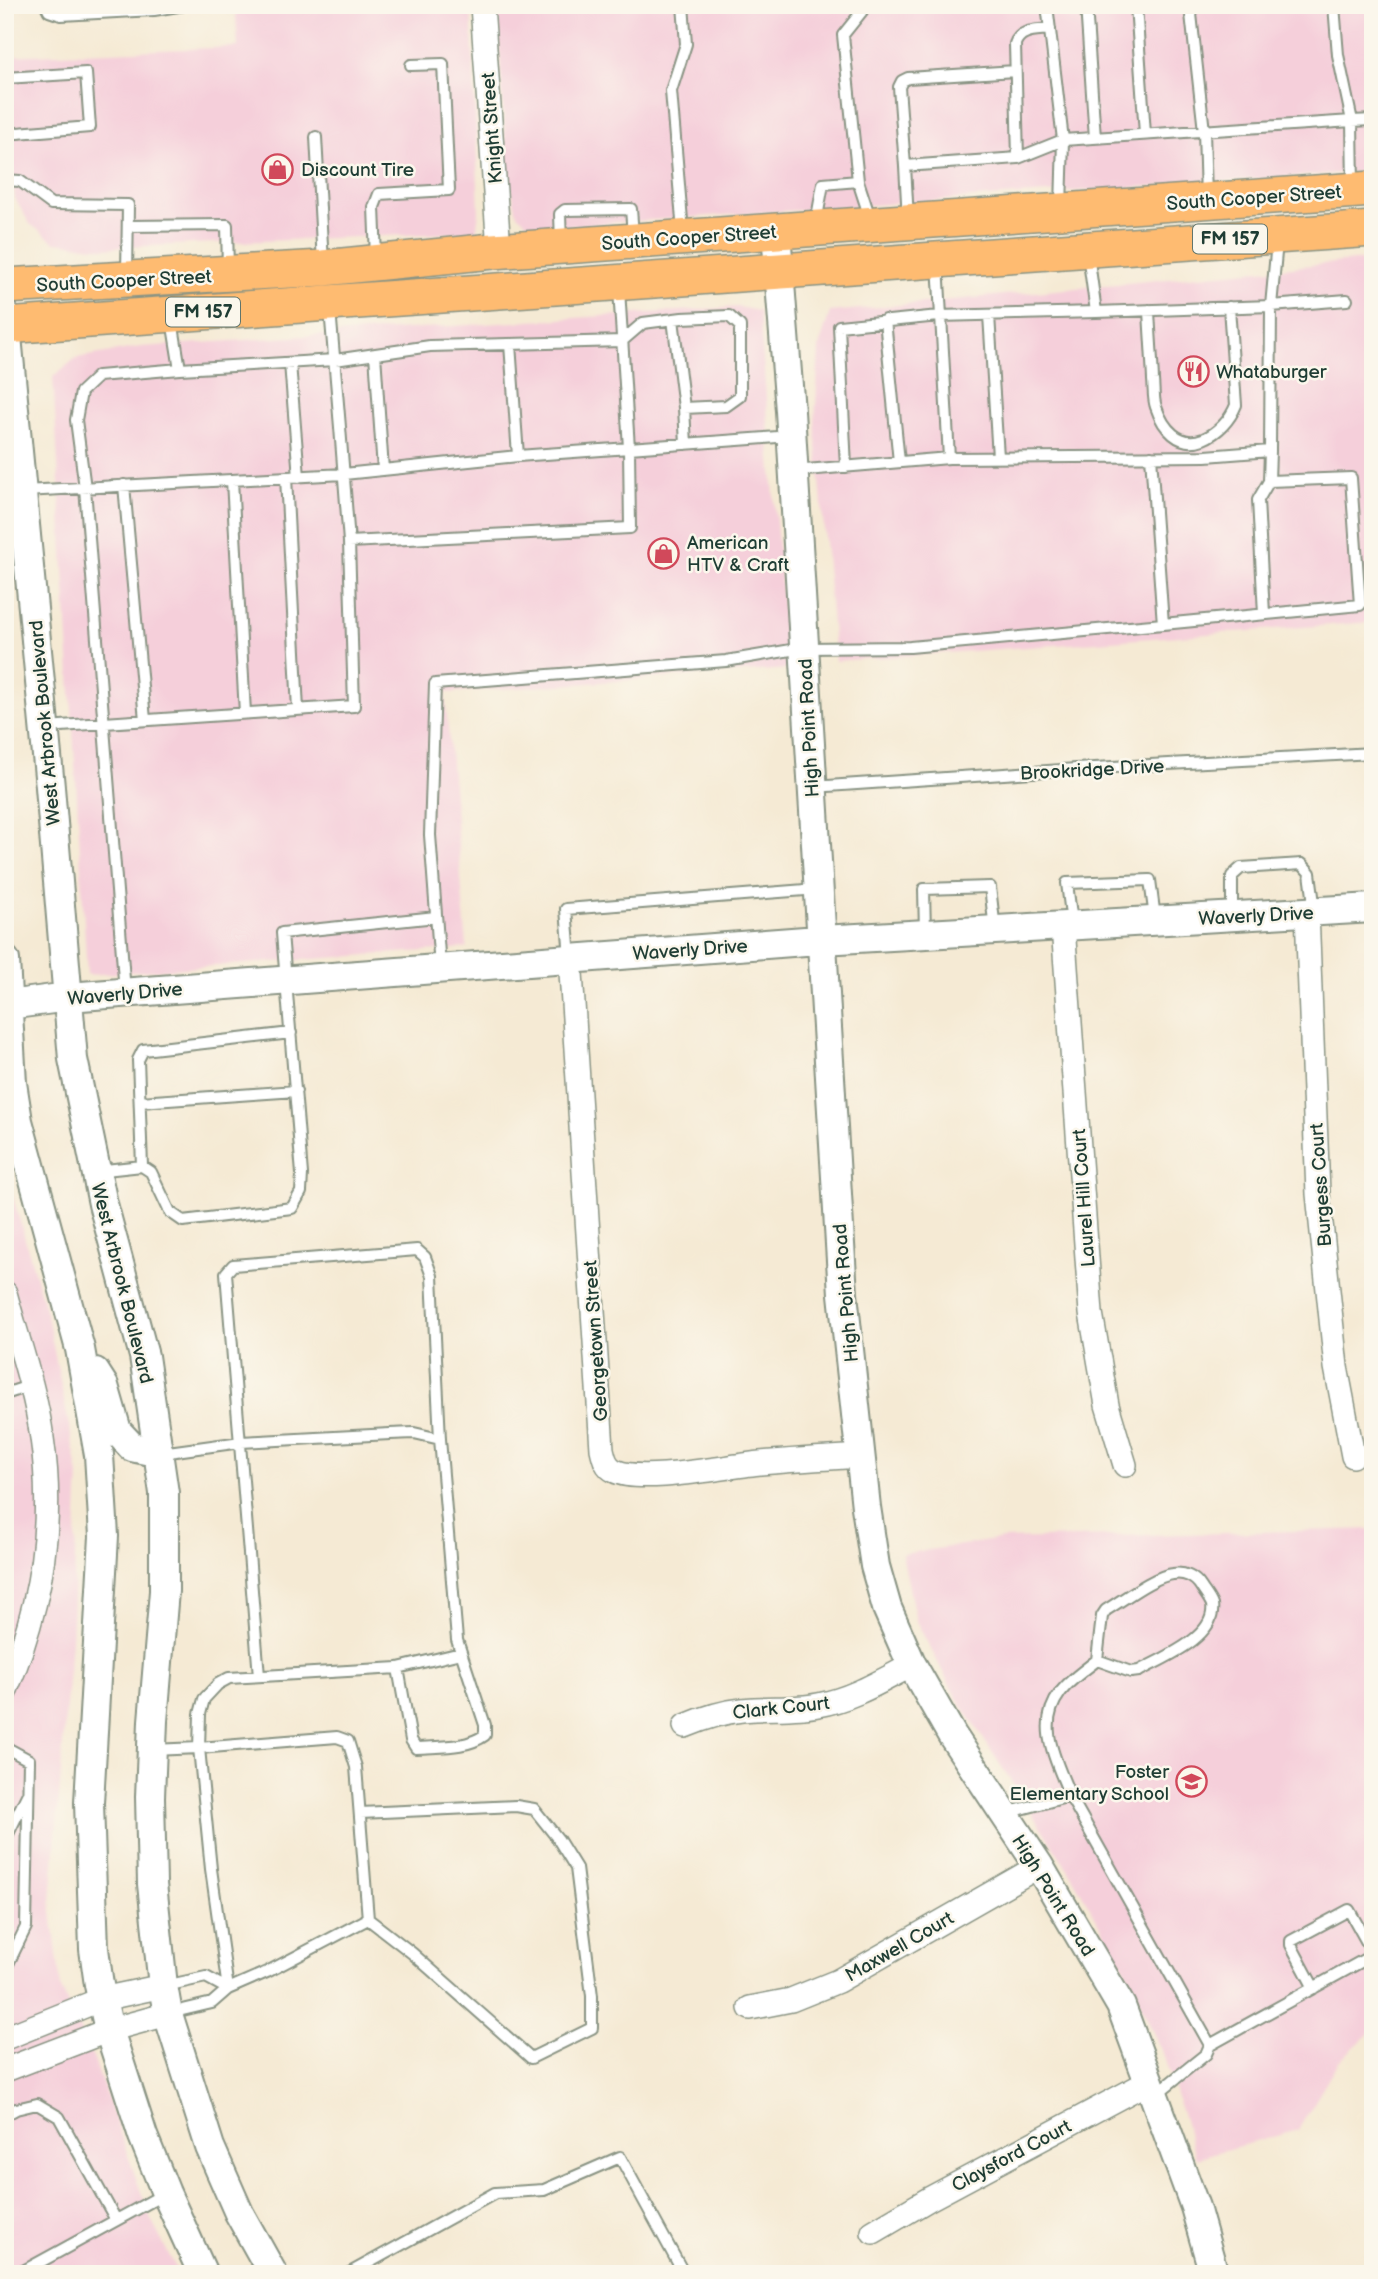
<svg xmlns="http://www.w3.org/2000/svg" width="1378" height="2279" font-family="'Balsamiq Sans',sans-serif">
<rect width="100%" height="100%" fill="#fbf7ec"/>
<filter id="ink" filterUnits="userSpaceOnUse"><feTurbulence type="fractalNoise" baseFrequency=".0143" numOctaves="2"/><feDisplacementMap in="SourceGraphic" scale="14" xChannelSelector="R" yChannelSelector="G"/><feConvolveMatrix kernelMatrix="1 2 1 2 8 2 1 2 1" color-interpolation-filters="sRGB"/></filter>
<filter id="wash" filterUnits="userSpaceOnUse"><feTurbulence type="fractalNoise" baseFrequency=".00686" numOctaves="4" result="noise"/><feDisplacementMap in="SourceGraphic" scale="28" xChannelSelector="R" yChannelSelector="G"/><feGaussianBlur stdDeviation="1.57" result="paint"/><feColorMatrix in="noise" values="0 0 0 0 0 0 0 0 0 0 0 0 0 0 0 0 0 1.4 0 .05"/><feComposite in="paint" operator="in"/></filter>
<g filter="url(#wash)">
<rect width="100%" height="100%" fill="#f5ead4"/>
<path fill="#f5cfda" d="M235,5H471L479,212L476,232L102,248L55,242L30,224L15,199L5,100V56L238,47Z
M497,5H1373V171L534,228L517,214L507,169Z
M1364,260L1373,369V622L835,661L815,422L819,347L830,312Z
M738,307L759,311L788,669L445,693L467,948L87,975L53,377L76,358L141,347Z
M5,1169L47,1316L79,1475L71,1640L51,1902L61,1989L94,2060L151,2220L179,2274H5Z
M1373,1529V2030L1339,2061L1298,2130L1196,2158L1164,2057L1126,1971L1068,1869L955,1695L916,1621L902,1554L1002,1539Z"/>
</g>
<g filter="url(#ink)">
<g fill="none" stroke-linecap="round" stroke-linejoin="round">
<defs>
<path id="service" d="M46,5L49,11L61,15L154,10L184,5
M1086,5L1095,138
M1136,5L1145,134
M1190,5L1204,131L1206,197
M5,78L86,73L90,127L5,134
M316,137L323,263
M1018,158L1015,44C1020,29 1036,31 1050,29
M905,166L899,87L902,81L908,78L1015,71
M5,180L20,181L51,204L128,205L127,275
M858,181L871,221
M1353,187L1352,121L1373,120
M1061,207L1063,140L1352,121L1338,55L1334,5
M908,219L905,166L1018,158L1063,140L1047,5
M816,223L823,184L858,181L843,35L867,5
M128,226L227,225L228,270
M683,232L671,91L686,44L683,5
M561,243L560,214L565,210L631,209L633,235
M376,258L374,207L379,194L449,190L443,64L411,65
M938,263L949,458L1206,456L1270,451L1271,306L1277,242
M619,289L629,448L791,436
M1149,310C1150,333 1152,357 1153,380C1154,389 1153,399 1156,407C1163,428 1179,448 1203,439C1218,433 1230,420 1236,405L1229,307
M1096,312L1271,306L1347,300
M989,315L998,457
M673,319L684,408
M172,320L180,369L335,360L430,346L622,341L643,323L682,318L729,316L740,326V396L726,406L684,408L686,444
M885,320L899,462
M510,344L518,456
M375,354L383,470
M290,363L299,477
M846,467L839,326L939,316L1096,312L1088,254
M794,471L949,458
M286,477L298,710
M232,480L245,713
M124,485L145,720
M24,491L344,474L518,456L629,448L630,528L349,542C343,464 337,387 330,309
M1264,614L1258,500L1269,481
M1163,624L1360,605L1351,478L1269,481L1270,451
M46,727L354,706L349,542
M813,787L1076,769L1373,753
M1232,913V876L1241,868L1302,864L1310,873L1315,911
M1072,923L1067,883L1150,880L1155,918
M925,932L924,889L990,887L995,930
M570,957L566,909L818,889
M440,967L430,835L435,684L726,661L803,648L910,647L1163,624L1151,456
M125,992L85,488L76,420L81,392L98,376L180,369
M140,1102L296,1091
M142,1166L138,1060L143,1050L291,1033
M96,1171L142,1166L151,1172L170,1212L183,1221L292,1208L301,1192L302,1174L282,933L436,917
M5,1394L32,1385
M161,1453L241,1442L390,1434L414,1433L440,1439
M398,1668L461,1653
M5,1747L29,1760L26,1927L5,1970
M152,1750L199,1748L200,1714L204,1699L218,1684L229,1678L398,1668L411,1740L416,1748C438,1746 466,1749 485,1735V1725L457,1640L440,1439L432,1276L425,1257L417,1250L233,1265L226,1273L259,1676
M1070,1796L1210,2045L1206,2054L1155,2095
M1006,1813L1070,1796C1057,1762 1035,1726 1060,1693C1069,1680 1085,1670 1097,1660L1131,1672L1139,1671C1161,1659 1217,1637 1212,1605C1210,1599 1204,1592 1201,1587C1195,1577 1184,1572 1173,1574C1154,1576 1123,1600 1106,1610L1102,1616L1097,1660
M5,1840L27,1795
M165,1986L206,1977L228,1989
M1314,1988L1291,1945V1941L1349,1910L1373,1953
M228,1989L211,1869L199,1748L337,1737L348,1741L356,1767L368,1919L412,1953L531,2058L592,2028V1996L576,1868L558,1839L534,1809L516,1806L360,1813
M170,2013L212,2003L228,1989L267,1972L368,1919
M1210,2045L1373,1955
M5,2115L16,2109L37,2104L59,2117L116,2220
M18,2274L166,2193
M348,2274L495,2193L544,2190L620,2157L684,2274"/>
<path id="minor" d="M482,5L499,250
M1307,912L1318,1194L1336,1367L1353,1456
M1063,926L1091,1313L1107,1405L1125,1465
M570,957L602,1449C604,1458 606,1467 615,1471C641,1484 728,1466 760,1463C794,1460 828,1458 862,1456
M5,1293C18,1341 35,1388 42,1438C55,1526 40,1611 5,1692
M685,1726C704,1718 722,1712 742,1710C767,1707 793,1710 818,1705C852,1699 881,1681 912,1665
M750,2008L791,2000L838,1981L1039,1866
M5,2038L102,1999L163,1986
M5,2070L109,2030L168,2014
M873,2232L929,2199L1150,2081"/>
<path id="tertiary" d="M776,232L790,411L843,1294L866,1507L875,1566L887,1608L912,1665L952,1735L1039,1866L1121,2006L1195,2207L1214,2274
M5,315L50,787L73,1059L103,1204L144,1356L164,1493V1591L153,1721L150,1797L152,1884L163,1986L168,2014L210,2147L239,2213L273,2274
M5,960L12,1083L18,1121L80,1349L99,1455L104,1536L89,1803L94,1949L99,1985L109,2030L143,2136L166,2193L203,2274
M8,1005L68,997L805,941L1373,908
M95,1372L104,1386L117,1431L132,1447L160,1453"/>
<path id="primary" d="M5,286L323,268L493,251L1373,189
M5,326L1373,229"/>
</defs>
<use href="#service" stroke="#8a9484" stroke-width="14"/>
<use href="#minor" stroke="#8a9484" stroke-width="26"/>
<use href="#tertiary" stroke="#8a9484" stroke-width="32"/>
<use href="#primary" stroke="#8a9484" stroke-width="38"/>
<use href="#service" stroke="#fff" stroke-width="10"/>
<use href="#minor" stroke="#fff" stroke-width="23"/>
<use href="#tertiary" stroke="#fff" stroke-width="28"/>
<use href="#primary" stroke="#febb71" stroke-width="35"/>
</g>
</g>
<defs>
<symbol id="shop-ring" viewBox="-11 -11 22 22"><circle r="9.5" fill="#fbf7ec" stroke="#d1495b" stroke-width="1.5"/><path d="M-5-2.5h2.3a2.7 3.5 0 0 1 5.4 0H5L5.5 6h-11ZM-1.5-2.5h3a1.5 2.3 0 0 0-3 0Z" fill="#d1495b"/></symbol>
<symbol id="restaurant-ring" viewBox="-11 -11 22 22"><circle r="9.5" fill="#fbf7ec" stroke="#d1495b" stroke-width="1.5"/><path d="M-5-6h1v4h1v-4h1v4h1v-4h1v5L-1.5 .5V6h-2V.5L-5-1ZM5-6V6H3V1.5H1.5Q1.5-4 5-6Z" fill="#d1495b"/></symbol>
<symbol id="school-ring" viewBox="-11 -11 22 22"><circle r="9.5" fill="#fbf7ec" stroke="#d1495b" stroke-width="1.5"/><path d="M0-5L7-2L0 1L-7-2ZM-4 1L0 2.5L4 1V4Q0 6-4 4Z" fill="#d1495b"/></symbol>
</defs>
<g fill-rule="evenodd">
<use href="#shop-ring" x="260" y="152" width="35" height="35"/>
<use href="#restaurant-ring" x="1176" y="354" width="35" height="35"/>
<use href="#shop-ring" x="646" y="536" width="35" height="35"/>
<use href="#school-ring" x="1174" y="1764" width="35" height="35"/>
</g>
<g text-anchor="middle" stroke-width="5" stroke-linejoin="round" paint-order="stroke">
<g fill="#fbf7ec" stroke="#61756b" stroke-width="2">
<rect x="1193" y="224.5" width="74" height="29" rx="5"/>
<rect x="166" y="297.5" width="74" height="29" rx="5"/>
</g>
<g font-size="18" font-weight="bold" fill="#1f3d34">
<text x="1230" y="245">FM 157</text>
<text x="203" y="318">FM 157</text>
</g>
<g font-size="19" fill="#1f3d34" stroke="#fbf7ec">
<text transform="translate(491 128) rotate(-94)" y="7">Knight Street</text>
<text transform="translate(1254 197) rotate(-4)" y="7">South Cooper Street</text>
<text transform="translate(689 237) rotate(-4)" y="7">South Cooper Street</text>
<text transform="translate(124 280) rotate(-3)" y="7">South Cooper Street</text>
<text transform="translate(44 723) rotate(-95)" y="7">West Arbrook Boulevard</text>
<text transform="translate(808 728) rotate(-93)" y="7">High Point Road</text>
<text transform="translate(1092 769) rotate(-3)" y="7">Brookridge Drive</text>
<text transform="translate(1256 915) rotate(-3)" y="7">Waverly Drive</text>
<text transform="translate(690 949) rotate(-4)" y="7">Waverly Drive</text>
<text transform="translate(125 993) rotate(-5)" y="7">Waverly Drive</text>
<text transform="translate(1320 1185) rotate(-94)" y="7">Burgess Court</text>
<text transform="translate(1083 1198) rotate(-94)" y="7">Laurel Hill Court</text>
<text transform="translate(123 1283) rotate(76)" y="7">West Arbrook Boulevard</text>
<text transform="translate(845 1293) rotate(-95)" y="7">High Point Road</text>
<text transform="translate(595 1341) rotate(-94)" y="7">Georgetown Street</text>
<text transform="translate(781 1707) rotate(-6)" y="7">Clark Court</text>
<text transform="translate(1054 1895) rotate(58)" y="7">High Point Road</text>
<text transform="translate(899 1946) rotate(-30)" y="7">Maxwell Court</text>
<text transform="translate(1011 2155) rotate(-28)" y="7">Claysford Court</text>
</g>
<g font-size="19" fill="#1f3d34" stroke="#fbf7ec" text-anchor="start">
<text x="301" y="176">Discount Tire</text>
<text x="1216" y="378">Whataburger</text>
<text x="687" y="549">American<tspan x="687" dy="22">HTV &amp; Craft</tspan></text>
<text x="1169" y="1778" text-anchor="end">Foster<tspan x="1169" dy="22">Elementary School</tspan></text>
</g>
</g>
<rect width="1378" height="2279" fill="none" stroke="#fbf7ec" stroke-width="28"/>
</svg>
